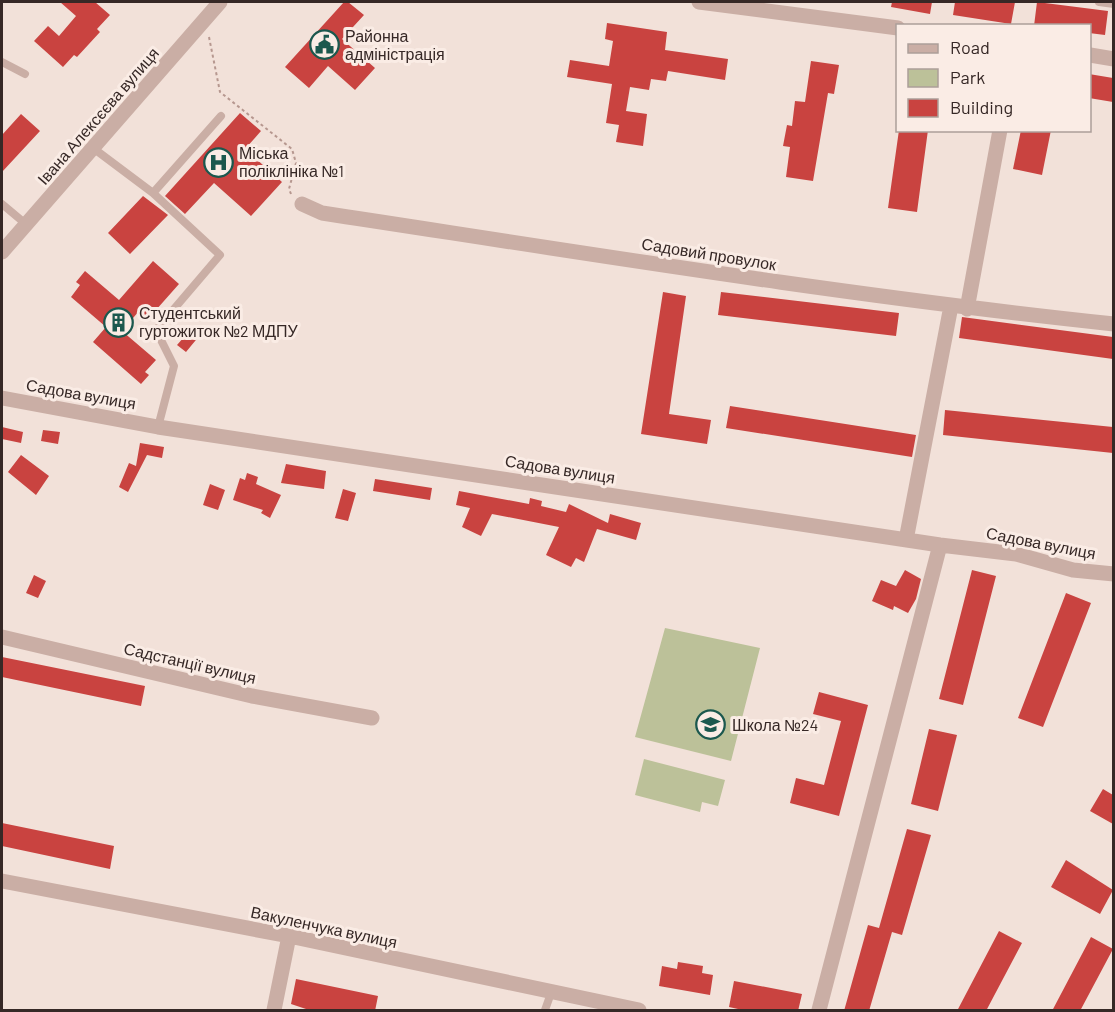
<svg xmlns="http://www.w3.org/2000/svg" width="1115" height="1012" font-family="Barlow,sans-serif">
<rect width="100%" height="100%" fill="#f2e1d9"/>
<path fill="#bcc199" d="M665,628L760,648L731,761L635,737Z
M644,759L725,780L718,806L702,802L700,812L635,795Z"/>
<path fill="#c94340" d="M60,2H95L110,15L97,29L100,32L77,57L74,55L63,67L34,41L48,26L59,36L76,16Z
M344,2H348L364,15L342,39L375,68L355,90L328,66L309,88L285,67Z
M892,2H932L930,14L891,7Z
M955,2H1015L1011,24L953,15Z
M1037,2L1108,11L1105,35L1089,33V26H1034Z
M607,23L667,32L665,50L728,59L725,80L668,71L666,81L651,79L649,90L630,87L626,111L647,114L643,146L616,142L619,125L606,123L612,84L567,77L570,60L609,66L613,41L605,39Z
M811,61L839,65L834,94L828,93L813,181L786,177L790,147L783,146L787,125L792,126L795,101L805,102Z
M1089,74L1113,78V102L1089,98Z
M240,113L261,131L245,149L282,182L251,216L214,183L185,214L165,196Z
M21,114L40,131L2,172V135Z
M899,130H928L917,212L888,208Z
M1021,130H1051L1042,175L1013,169Z
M143,196L168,215L130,254L108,233Z
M153,261L179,284L148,319L139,311L122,331L156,360L145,372L149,375L141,384L93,342L106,327L71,297L80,285L76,282L85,271L119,300Z
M663,292L686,296L669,414L711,420L707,444L641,434Z
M721,292L899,313L896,336L718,315Z
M962,317L1113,337V359L959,338Z
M192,328L200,335L186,352L177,345Z
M730,406L916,435L912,457L726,428Z
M945,410L1113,427V453L943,435Z
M2,427L23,432L21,443L2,439Z
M43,430L60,432L58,444L41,441Z
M140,443L164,447L162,458L147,455L128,492L119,487L129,463L136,466Z
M21,455L49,476L36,495L8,472Z
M286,464L326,471L324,489L281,483Z
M247,473L258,477L256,484L281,495L270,518L261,513L263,510L233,500L240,478L245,480Z
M375,479L432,488L430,500L373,491Z
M210,484L225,490L218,510L203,505Z
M343,489L356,493L348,521L335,518Z
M459,491L529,504L530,498L542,501L541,506L566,512L569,504L608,523L610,514L641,523L636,540L597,529L584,562L576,558L571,567L546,555L559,527L492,514L481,536L462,527L470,508L456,505Z
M905,570L921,579L916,599L908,613L894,606L893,610L872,601L881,580L896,586Z
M972,570L996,576L963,705L939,699Z
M34,575L46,581L38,598L26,593Z
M1066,593L1091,603L1043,727L1018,718Z
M2,657L145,686L141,706L2,677Z
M819,692L868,705L839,816L790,803L796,778L824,785L841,721L813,714Z
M929,729L957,735L938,811L911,804Z
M1103,789L1113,795V824L1090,811Z
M2,823L114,846L110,869L2,846Z
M907,829L931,835L902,935L892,932L869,1011H844L868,925L879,928Z
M1066,860L1113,890L1100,914L1051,887Z
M999,931L1022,943L986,1011H957Z
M1091,937L1113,949L1080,1011H1052Z
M678,962L703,966L702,973L713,975L710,995L659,986L662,966L677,969Z
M296,979L378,996L375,1011H312L291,1004Z
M734,981L802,994L798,1011H747L729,1007Z"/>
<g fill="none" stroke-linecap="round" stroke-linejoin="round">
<path stroke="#b6978f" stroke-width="2" stroke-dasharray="3 3" stroke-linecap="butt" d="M209,37L220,92L292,149L296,163L289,189L291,194"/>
<path stroke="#caaea5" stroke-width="8" d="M1099,2L1114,4
M2,62L25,74
M93,148L153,193L221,116
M153,193L220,255L156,330L174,366L158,427
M2,204L27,225
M545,1010L551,993"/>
<path stroke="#caaea5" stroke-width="15" d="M302,204L322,213C585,253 848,296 1114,324
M967,309L1000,130
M2,398L158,427L940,545L1016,554L1073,570L1114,574
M906,540L951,306
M2,637L252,696L372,718
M2,881L289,936L639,1010
M274,1010L289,936
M819,1010L940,545"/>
<path stroke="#caaea5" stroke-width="15" d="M699,2L898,28
M1090,55L1114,59
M2,252L220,2"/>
</g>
<defs>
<symbol id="civic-ring" viewBox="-11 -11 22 22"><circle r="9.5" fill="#faece5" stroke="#1b584e" stroke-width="1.5"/><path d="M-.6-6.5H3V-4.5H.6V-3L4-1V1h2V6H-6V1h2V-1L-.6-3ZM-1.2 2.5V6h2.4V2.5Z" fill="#1b584e"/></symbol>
<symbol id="hospital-ring" viewBox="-11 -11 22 22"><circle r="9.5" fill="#faece5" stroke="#1b584e" stroke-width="1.5"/><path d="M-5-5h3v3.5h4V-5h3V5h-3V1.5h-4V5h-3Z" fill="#1b584e"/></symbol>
<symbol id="building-ring" viewBox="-11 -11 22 22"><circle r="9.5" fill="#faece5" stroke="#1b584e" stroke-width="1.5"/><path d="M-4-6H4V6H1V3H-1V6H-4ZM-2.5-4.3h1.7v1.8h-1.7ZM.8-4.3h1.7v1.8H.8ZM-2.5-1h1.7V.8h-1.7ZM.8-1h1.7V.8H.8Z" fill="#1b584e"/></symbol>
<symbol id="school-ring" viewBox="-11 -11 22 22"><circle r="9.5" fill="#faece5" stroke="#1b584e" stroke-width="1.5"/><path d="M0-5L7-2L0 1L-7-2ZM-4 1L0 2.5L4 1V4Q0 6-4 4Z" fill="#1b584e"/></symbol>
</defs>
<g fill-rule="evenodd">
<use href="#civic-ring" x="308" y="28" width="33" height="33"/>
<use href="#hospital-ring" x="202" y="146" width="33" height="33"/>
<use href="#building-ring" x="102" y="306" width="33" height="33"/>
<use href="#school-ring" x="694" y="708" width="33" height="33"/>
</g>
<g text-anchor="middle" stroke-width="6" stroke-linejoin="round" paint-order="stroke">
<g font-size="16" fill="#362826" stroke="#faece5" text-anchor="start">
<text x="345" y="42">Районна<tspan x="345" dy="18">адміністрація</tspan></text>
<text x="239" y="159">Міська<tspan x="239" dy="18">поліклініка №1</tspan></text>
<text x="139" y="319">Студентський<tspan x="139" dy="18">гуртожиток №2 МДПУ</tspan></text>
<text x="732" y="731">Школа №24</text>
</g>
<g font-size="16" fill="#362826" stroke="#faece5">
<text transform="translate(98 116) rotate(-49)" y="6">Івана Алексєєва вулиця</text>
<text transform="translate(709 254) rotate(9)" y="6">Садовий провулок</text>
<text transform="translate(81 394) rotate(10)" y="6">Садова вулиця</text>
<text transform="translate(560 469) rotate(9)" y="6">Садова вулиця</text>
<text transform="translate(1041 543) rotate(11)" y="6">Садова вулиця</text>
<text transform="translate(190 663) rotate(13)" y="6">Садстанції вулиця</text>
<text transform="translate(324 927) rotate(12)" y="6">Вакуленчука вулиця</text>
</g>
</g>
<rect width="1115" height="1012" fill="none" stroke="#362826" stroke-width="6"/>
<rect x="896" y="24" width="195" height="108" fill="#faece5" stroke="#ac9e99" stroke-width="1.5"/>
<rect x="908" y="44" width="30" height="9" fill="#caaea5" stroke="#ac9e99" stroke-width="1.5"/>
<text x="950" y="54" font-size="18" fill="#362826">Road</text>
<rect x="908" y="69" width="30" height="18" fill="#bcc199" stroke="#ac9e99" stroke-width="1.5"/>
<text x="950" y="84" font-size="18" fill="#362826">Park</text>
<rect x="908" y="99" width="30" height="18" fill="#c94340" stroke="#ac9e99" stroke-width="1.5"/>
<text x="950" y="114" font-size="18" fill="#362826">Building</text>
</svg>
